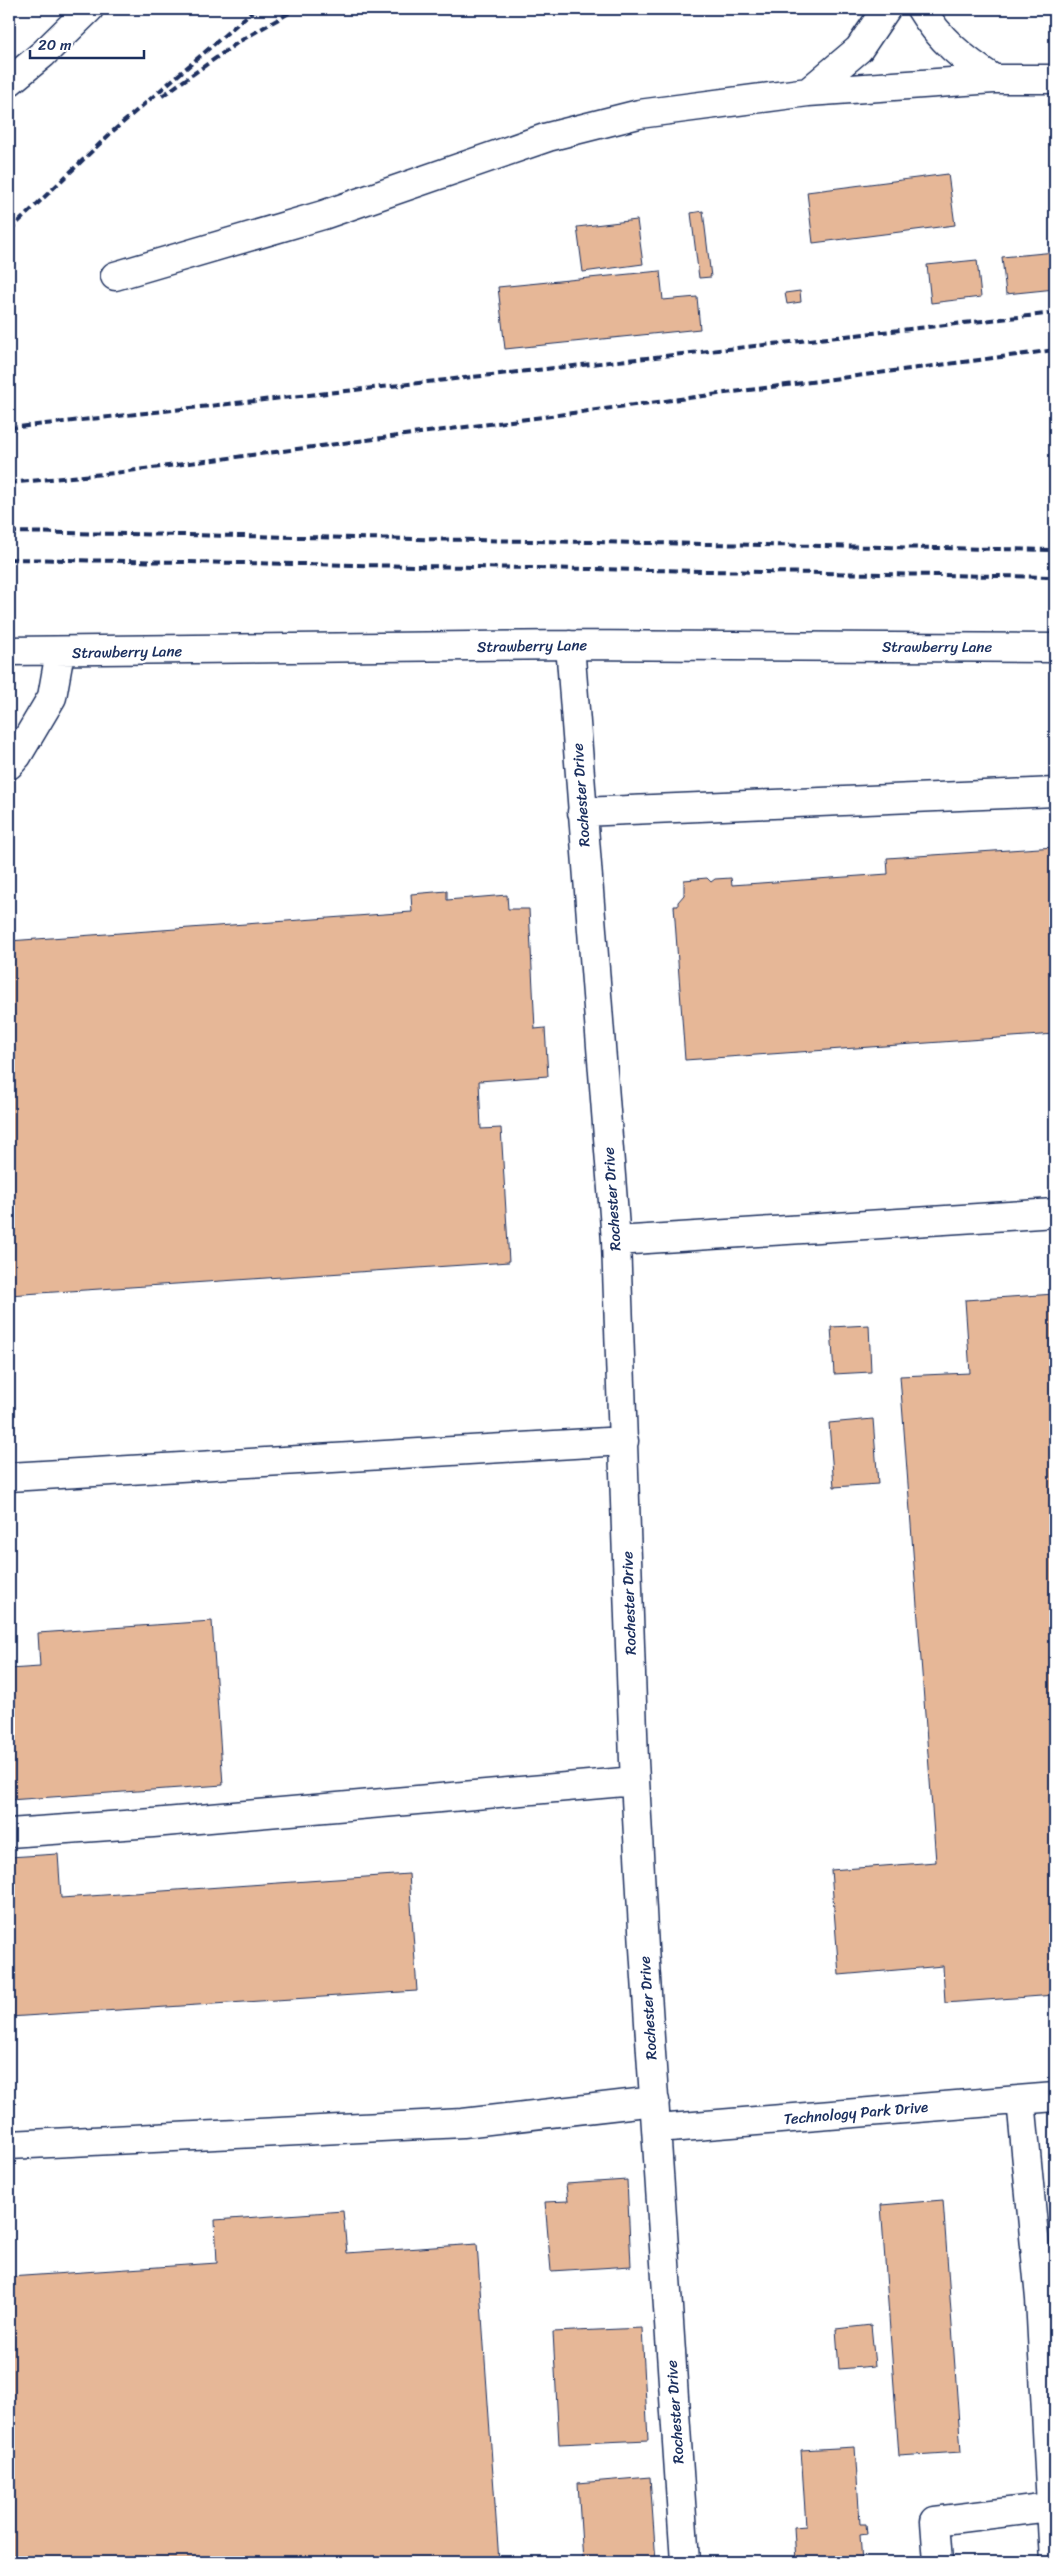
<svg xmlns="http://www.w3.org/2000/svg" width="1064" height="2571" font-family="Sriracha,sans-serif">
<rect width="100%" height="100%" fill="#fff"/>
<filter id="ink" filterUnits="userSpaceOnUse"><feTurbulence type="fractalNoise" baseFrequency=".02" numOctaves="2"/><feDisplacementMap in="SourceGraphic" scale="10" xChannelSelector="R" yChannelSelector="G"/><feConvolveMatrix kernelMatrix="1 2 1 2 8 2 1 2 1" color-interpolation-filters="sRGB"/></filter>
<g filter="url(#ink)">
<path fill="#e6b797" stroke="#1b2f5e" d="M948,174L955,225L813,243L807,192Z
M703,211L711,277L699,278L691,213Z
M637,220L643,264L583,272L577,227Z
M1055,252V289L1006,294L1002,257Z
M977,260L981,297L931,303L927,265Z
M660,271L663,300L697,297L700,329L505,349L498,287Z
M800,291L801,302L787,304L785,293Z
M1055,847V1034L685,1060L674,906H678V902L684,895V880L707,878L711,882L715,879L731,878L732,885L888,874L887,858Z
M447,891V900L507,895L508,909H529L535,1029L545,1028L548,1076L479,1081L481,1129L501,1128L509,1262L9,1295V941L412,912L411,894Z
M1055,1294V1995L945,2003L943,1966L839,1975L831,1870L936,1862L900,1376L970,1373L965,1300Z
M869,1325L871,1372L834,1374L831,1327Z
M873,1419L878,1484L834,1487L829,1423Z
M212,1621L223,1785L9,1800V1669L40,1667L38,1633Z
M58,1854L61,1898L409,1874L417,1991L9,2017V1857Z
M627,2180L631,2266L551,2271L545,2202L568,2201L566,2184Z
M943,2200L961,2452L899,2456L881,2205Z
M343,2211L347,2253L477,2244L499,2562H9V2277L217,2263L215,2220Z
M871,2325L875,2366L839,2369L836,2329Z
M642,2328L648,2440L559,2444L553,2332Z
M855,2447L860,2524H866L867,2534L860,2535L862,2562H796L794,2527L806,2526L801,2450Z
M650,2477L656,2562H583L578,2483Z"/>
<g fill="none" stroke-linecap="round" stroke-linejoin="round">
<defs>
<path id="minor" d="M921,9C939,39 964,60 994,79
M9,82L43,54L89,9
M808,92L859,49L886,9
M115,276L323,215L548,137L639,114L808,92L994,79H1055
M570,645L616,1241L634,1761L644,1948L685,2562
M9,651L570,645L1055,648
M9,765L17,756L52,697L60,652
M582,812L1055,792
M616,1241L1055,1213
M9,1477L624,1441
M9,1833L153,1823L635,1781
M1021,2100L1040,2299L1055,2298
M657,2129L1055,2097
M9,2145L463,2123L655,2101
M1040,2299L1054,2562
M938,2562L935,2521L1049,2507"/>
</defs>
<use href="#minor" stroke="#1b2f5e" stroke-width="31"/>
<use href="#minor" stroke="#fff" stroke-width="28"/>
<path stroke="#1b2f5e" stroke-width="4" stroke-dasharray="8 4" stroke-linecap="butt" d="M162,96L240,41L296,9
M9,231L113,131L255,9
M9,428L1055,313
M9,483L114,473L1055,350
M9,532L1055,550
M9,559L1055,577"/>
</g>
</g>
<g text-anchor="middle" stroke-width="4.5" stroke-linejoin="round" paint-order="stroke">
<g font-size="15" fill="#1b2f5e" stroke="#fff">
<text transform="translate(532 646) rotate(-1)" y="5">Strawberry Lane</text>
<text x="937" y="652">Strawberry Lane</text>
<text transform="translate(127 652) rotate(-1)" y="5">Strawberry Lane</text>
<text transform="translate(581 795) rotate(-94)" y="5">Rochester Drive</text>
<text transform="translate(612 1199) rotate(-94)" y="5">Rochester Drive</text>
<text transform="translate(629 1603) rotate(-92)" y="5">Rochester Drive</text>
<text transform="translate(648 2008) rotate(-94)" y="5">Rochester Drive</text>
<text transform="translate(856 2113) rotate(-5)" y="5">Technology Park Drive</text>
<text transform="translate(675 2412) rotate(-94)" y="5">Rochester Drive</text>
</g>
</g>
<rect width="1064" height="2571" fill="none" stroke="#fff" stroke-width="30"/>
<rect x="15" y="15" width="1034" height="2541" fill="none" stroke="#1b2f5e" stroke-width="2" filter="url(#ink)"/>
<path d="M30 50v8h114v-8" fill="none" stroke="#1b2f5e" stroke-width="2.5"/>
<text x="38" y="50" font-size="15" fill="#1b2f5e" stroke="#ffffff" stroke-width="4" paint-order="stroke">20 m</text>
</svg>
